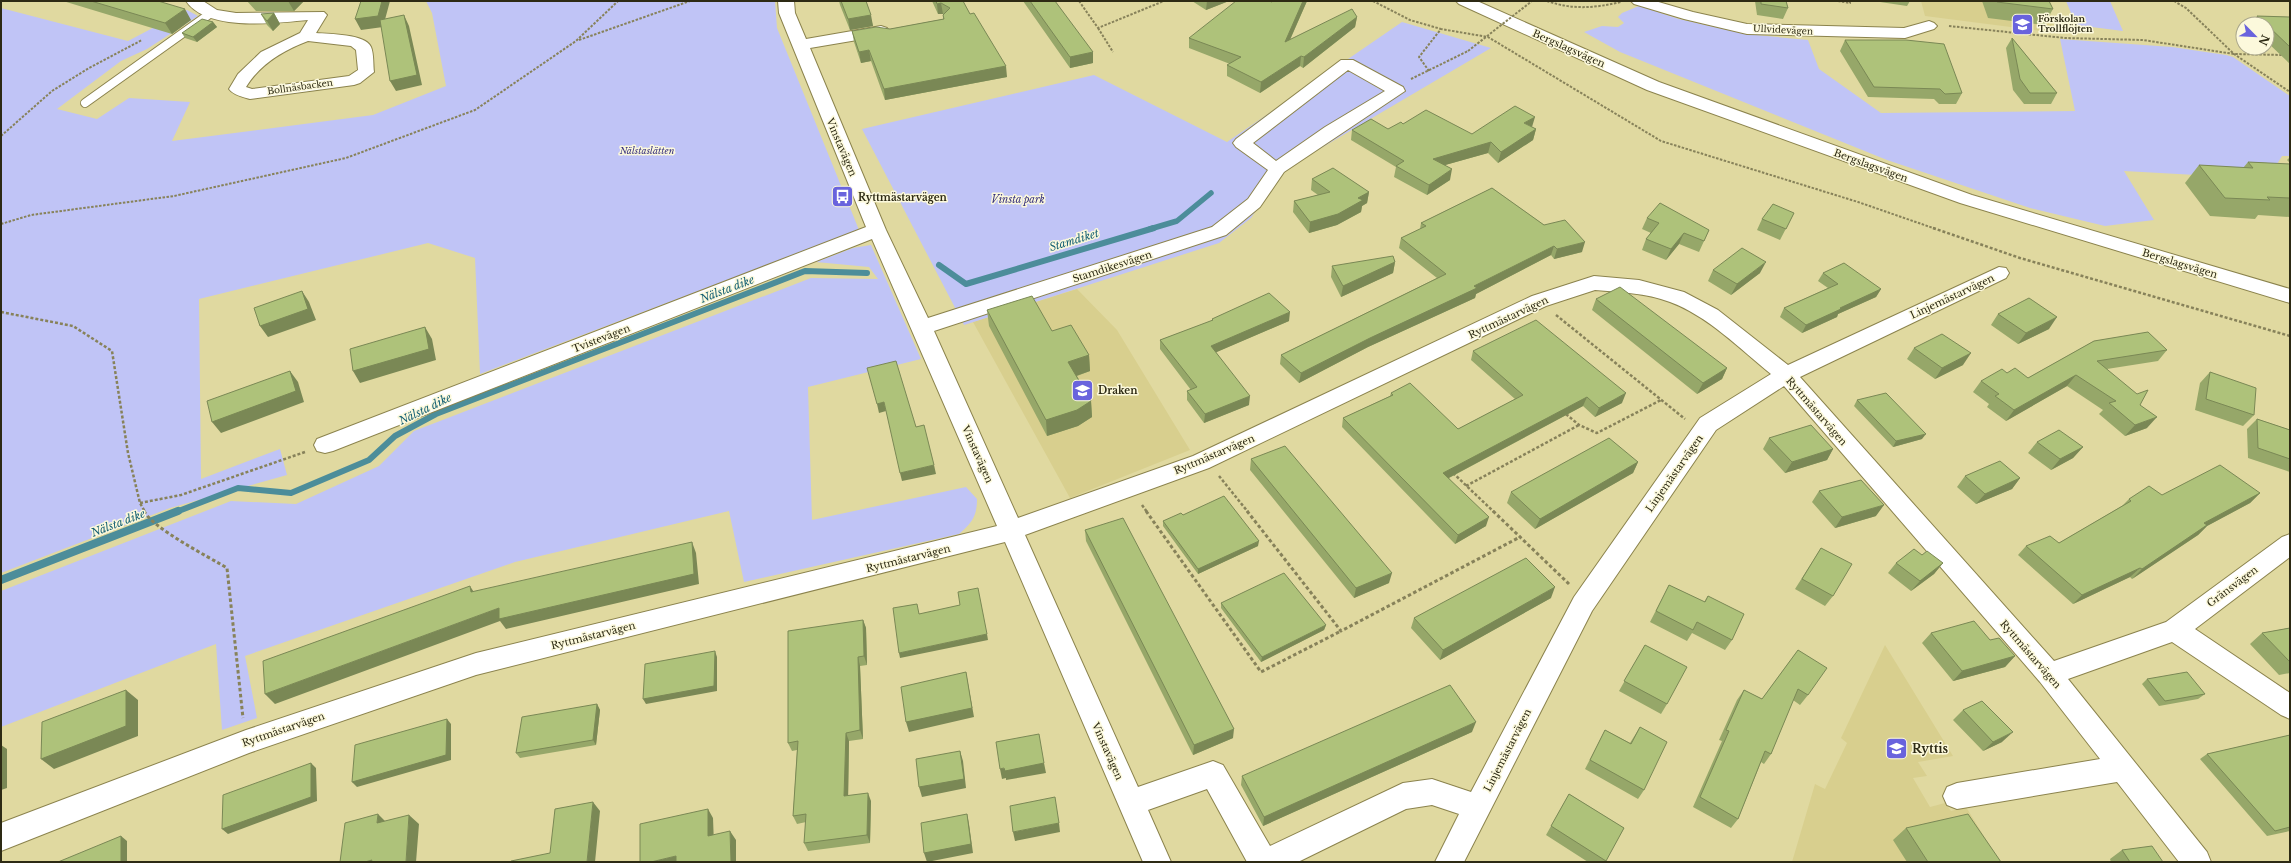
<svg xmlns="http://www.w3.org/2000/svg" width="2291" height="863" font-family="'Libre Baskerville',serif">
<rect width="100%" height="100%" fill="#e0d9a0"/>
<path fill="#d8cf8e" d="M1921,1H2046L2057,33L1925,16Z
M1077,289L1117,330L1190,450L1070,498L973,322Z
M1885,645L1953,756L1918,762L1927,776L1913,778L1930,807L1945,803L1951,811L1966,807L2000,862H1792L1815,784L1825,789L1847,743L1841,738Z"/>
<path fill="#c0c4f6" d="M426,1H775L777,28L859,230L480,374L475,258L428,243L199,299L201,479L280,449L287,475L170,508L1,573V8L128,41L187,10L198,16L147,49L121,61L57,109L97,119L129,98L190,102L172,141L373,115L446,86L432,13Z
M2066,1H2110L2123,31L2076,25Z
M1639,6L1679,19L1745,34L1808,40L1819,69L1881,113L2075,111L2060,39L2172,47L2226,55L2233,57L2290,96V156H2282L2272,172L2214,176L2124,171L2154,220L2105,226L2030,208L1887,160L1620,52L1584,32L1602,26L1618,27L1624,23L1618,17L1622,13Z
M1402,22L1491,48L1282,171L1251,218L1219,243L964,325L862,129L1094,75L1227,142Z
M871,245L921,359L808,387L812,520L966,487L977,499C977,516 972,523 959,534L744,582L729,511L515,562L245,656L257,718L222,730L216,644L1,727V591L231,501L296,504L379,466L414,431L811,278L878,279L869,267L816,262L853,248Z"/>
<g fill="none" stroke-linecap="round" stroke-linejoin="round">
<path stroke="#4c8d9a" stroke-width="5.5" d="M1150,229L1177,221L1211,193"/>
<path stroke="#4c8d9a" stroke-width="6" d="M939,265L966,284L1154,228
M176,512L238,488L291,493L369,460L395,436L436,414L805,271L867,273"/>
<path stroke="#4c8d9a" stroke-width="8" d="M1,580L178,511"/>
<defs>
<path id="lane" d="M85,103L211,13"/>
<path id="street" d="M186,1H203L217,10L236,13L324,12L327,15L316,33C329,34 366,34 371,47C374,54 373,65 374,72L360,83L354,85L250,99C243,97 233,95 229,89L238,74L261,52L300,33L308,20C276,23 207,32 186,1ZM308,41L351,46L356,50L358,70L349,76L252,89L246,87C260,64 284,50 308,41Z
M778,1H794L795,13L806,39L881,26L887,28L889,31L887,34L881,36L810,48L886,230L928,318L1212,227L1248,199L1268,170L1236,147L1233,143L1236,139L1341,60H1353L1403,87L1405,91L1284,172L1260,207L1226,235L934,331L1018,518L1193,456L1532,296L1594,276L1639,280L1684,292L1718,310L1788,365L1999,267L2006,268L2009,273L2006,278L1800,377L2054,661L2166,622L2282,537L2290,534V557L2195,629L2290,693V719L2281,715L2172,642L2068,679L2207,852L2211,862H2179L2117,782L1957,809L1947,805L1943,796L1947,787L1957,783L2100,759L2040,682L1784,386L1716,430L1592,611L1464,862H1435L1459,814L1432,805L1406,809L1298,862H1247L1207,789L1148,810L1171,862H1143L1005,542L476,675L249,753L1,851V823L246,730L476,653L997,526L872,239L333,451L325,453L317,451L314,445L317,439L866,227L779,13ZM1348,70L1385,91L1325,127L1276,161L1253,143ZM1595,290C1620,292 1646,293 1670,302C1708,316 1740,349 1771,374L1700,418L1574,597L1471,792L1432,779L1403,783L1270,846L1223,765L1213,761L1138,787L1025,535L1209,468L1546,306Z
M1631,1H1655L1693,12L1747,24L1904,28L1929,21L1934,23L1937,26L1934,29L1905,38L1747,34L1684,19L1634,4Z"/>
<path id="secondary" d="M1456,1H1477L1659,82L1972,195L2290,289V303L1960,203L1647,90L1459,4Z"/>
</defs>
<use href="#lane" stroke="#8b834d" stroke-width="10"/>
<use href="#street" stroke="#8b834d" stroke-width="2"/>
<use href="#secondary" stroke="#8b834d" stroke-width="2"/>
<path stroke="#87825a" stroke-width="2" stroke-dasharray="2.5 1.5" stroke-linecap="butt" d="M1079,1L1098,28L1164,1
M1373,1L1410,20L1441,29
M1547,1C1573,10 1595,8 1621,2
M1838,1L1850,3V1
M2174,1L2186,8L2234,54L2290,92
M1949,26L2065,38L2143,40L2234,54L2283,55
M1098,28L1113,52
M579,40L690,1
M1429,71L1419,57L1441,29L1488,37L1661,141L1858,202L1936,229
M1411,79L1468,51
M1,136L52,91L89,68L142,40
M839,195L838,202L843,203
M1,224L31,215L174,196L346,158L475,110L576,41L618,1"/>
<path stroke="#87825a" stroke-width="2.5" stroke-dasharray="3 2" stroke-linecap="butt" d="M1933,228L2020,258L2290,336
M1,312L73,326L112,351L128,453L140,503L145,512
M1556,315L1685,419
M1566,414L1579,425L1597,433L1661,400
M1453,473L1494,512
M1219,476L1248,512
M1466,486L1579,425
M140,503L181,495L305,452
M1142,505L1147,512"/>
<path stroke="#87825a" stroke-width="3" stroke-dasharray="3.5 2.5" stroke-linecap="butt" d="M144,511C152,528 209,557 227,568L243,718
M1146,511L1261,672L1341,631
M1247,511L1341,631L1520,537
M1493,511L1569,584"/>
<use href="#lane" stroke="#fff" stroke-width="8"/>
<use href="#street" fill="#fff" fill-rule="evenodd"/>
<use href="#secondary" fill="#fff" fill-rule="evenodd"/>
<path stroke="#87825a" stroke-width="2" stroke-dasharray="2.5 1.5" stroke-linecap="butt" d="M1468,51L1532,1"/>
</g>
<path fill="#96a769" d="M63,1H158L191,20L172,34Z
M247,1H304L294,11H256Z
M839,1H866L873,26L850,30L840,5Z
M932,1H963L970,14L1007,77L885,100L871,61L861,63L854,42L852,31L890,29L943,19V15L944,14H938Z
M1023,1H1055L1093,63L1070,68Z
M1192,1H1229L1206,10Z
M1272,1H1307L1290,40L1357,17L1355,27L1303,68L1300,66L1260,93L1227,76V65L1230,64L1189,48V38L1272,2Z
M1755,1H1786L1788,8L1783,19L1757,15Z
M1879,1H1910L1907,6L1880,2Z
M1982,1H2049L2053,9L2044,25L1988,18Z
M274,13L280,24L273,31L267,25L261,14Z
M2257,16L2290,17V64L2267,42V24H2251Z
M213,22L217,27L197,42L185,38L182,33Z
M2012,38L2057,93L2051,104H2024L2013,90L2006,48Z
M1845,40L1962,93L1956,104H1939L1934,99L1868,97L1840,51Z
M1403,124L1472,134L1532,127L1536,129L1533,140L1498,163L1488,153L1445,165L1450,180L1427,195L1394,177L1396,167L1351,140L1352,130L1388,129Z
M2290,157V163L2287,160Z
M2248,162L2290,164V217L2258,215L2255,219L2210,216L2185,183L2199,165L2243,168Z
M1312,179L1369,192L1367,203L1362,206L1361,212L1337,225L1309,233L1293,212L1294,201L1318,195L1311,190Z
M1492,188L1582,252L1554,259L1551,255L1476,294L1475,298L1368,347L1299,383L1280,364L1281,355L1437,278L1399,248L1401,238L1420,229L1421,223Z
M1794,213L1780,240L1757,230L1762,219Z
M1647,218L1709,230L1699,252L1679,244L1666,260L1642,250L1646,239L1651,233L1642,229Z
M1395,262L1393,273L1341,297L1331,277L1332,266Z
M1713,270L1760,273L1731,295L1708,281Z
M1823,273L1881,289L1876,297L1838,314L1837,317L1802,333L1780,317L1784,308L1828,288L1818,281Z
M1596,299L1727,368L1722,379L1697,394L1592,310Z
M987,310L1089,355L1090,371L1077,376L1091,401L1092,417L1078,426L1047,436L989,326Z
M1998,314L2049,329L2018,344L1991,325Z
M1212,319L1289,321L1216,352L1249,405L1204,423L1187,400V391L1191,390L1160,349V340L1212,321Z
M2094,341L2167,350L2158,361L2107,369L2140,405L2147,428L2125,436L2099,414L2103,410L2067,386L2006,421L1987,407L1989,404L1973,392L1981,381L2028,378Z
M1914,348L1963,365L1935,379L1907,359Z
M1473,351L1622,403L1595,417L1583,406L1449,478L1486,526L1455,544L1342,427L1343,418L1390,396L1391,393L1458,429L1515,399L1471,360Z
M2210,372L2254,415L2243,426L2195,410L2200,383Z
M1857,400L1922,439L1893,447L1854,406Z
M2257,419L2290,430V472L2248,458L2247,429Z
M1769,438L1833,449L1827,460L1785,473L1763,449Z
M2037,442L2083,447L2073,458L2051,470L2028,453Z
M1251,459L1389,583L1354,598L1250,470Z
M1638,462L1633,473L1535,529L1507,503L1511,492Z
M1965,476L2020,478L2012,489L1976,504L1957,487Z
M1819,491L1876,516L1835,528L1812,502Z
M2260,493L2250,503L2207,526L2198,535L2132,579L2130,577L2073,604L2018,555L2026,546L2059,543L2122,506L2129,499L2162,495Z
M1183,515L1258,546L1198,574L1163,526V521Z
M1085,530L1233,738L1193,755L1086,541Z
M1821,548L1833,596L1825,606L1795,589Z
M1922,555L1943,563L1934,574L1911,591L1888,573L1896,563Z
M1669,585L1704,602L1708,596L1732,640L1725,650L1692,633L1687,641L1650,622Z
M1551,598L1440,660L1411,628L1414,618Z
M1221,603L1326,625L1324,630L1261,662L1221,608Z
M863,620L866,628L867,665L860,666L863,739L849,741L848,795L871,801L870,843L808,851L804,843L806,822L797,824L793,816L797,750L792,751L788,743Z
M2290,628V673L2279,675L2250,644L2262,633Z
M1931,633L2015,656L2005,667L1953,681L1922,643Z
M1645,645L1667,704L1661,714L1619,691Z
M1798,650L1808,695L1800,705L1793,700L1771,754L1764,764L1761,762L1738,819L1731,828L1693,807L1722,741L1719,740L1737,700L1744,690L1762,699Z
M2147,679L2205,694L2198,699L2159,706L2142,684Z
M597,704L600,710L596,745L520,758L516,753Z
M1963,710L2002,742L1983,751L1953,720Z
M1640,727L1644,790L1638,799L1585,769L1605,730L1630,743Z
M1472,732L1263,826L1241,785L1242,776Z
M2290,735V831L2267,836L2200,759L2207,754Z
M1569,794L1624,828L1605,862H1588L1546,835Z
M1906,828L2001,862H1907L1893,840Z
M2122,850L2163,862H2111L2110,859Z"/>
<path fill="#7a8855" d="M288,1H304L294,11Z
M382,1H390L383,27L361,30L355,19Z
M1207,1H1229L1206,10Z
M1303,1H1307L1284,53L1285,42Z
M941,3L943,14H938L937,4Z
M185,9L191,20L172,34L165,23Z
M274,13L280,24L273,31L267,21Z
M404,15L409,26L422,85L396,91L390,81Z
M871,15L873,26L850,30L848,19Z
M1357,17L1355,27L1303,68L1304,57Z
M213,22L217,27L197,42L193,37Z
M869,50L871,61L861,63L859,52Z
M1093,52V63L1070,68V57Z
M1301,56L1300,66L1260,93L1261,82Z
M1006,66L1007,77L885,100L884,89Z
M1535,117L1532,127L1524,123Z
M1536,129L1533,140L1498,163L1501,152Z
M1491,142L1488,153L1431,169L1433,159Z
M1452,169L1450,180L1427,195L1429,185Z
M1369,192L1367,203L1362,206L1361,212L1337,225L1309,233L1310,222L1358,198Z
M1684,233L1679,244L1666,260L1671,249Z
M1585,242L1582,252L1554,259L1557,249Z
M1554,246L1551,255L1476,294L1475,298L1368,347L1299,383L1301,373L1370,338Z
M1395,262L1393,273L1341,297L1343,286Z
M1766,262L1760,273L1731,295L1737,284Z
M1881,289L1876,297L1838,314L1837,317L1802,333L1806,325L1840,308Z
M302,291L309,302L316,320L268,337L260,326Z
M1290,312L1289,321L1210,355L1211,346Z
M2057,317L2049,329L2018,344L2026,333Z
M425,327L432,339L436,360L360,383L353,371Z
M1971,353L1963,365L1935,379L1942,368Z
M1089,355L1090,371L1070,378L1068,362Z
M1727,368L1722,379L1697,394L1703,383Z
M290,371L298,382L304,402L221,433L212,422Z
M2076,375L2067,386L2006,421L2014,410Z
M1626,393L1622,403L1595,417L1599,408Z
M1250,396L1249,405L1204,423L1205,414Z
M1587,397L1583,406L1441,482L1443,473Z
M1091,401L1092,417L1078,426L1047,436L1046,420Z
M884,402L886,411L879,413L877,404Z
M2157,417L2147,428L2125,436L2135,425Z
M1926,434L1922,439L1893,447L1896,441Z
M2083,447L2073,458L2051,470L2060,459Z
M1833,449L1827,460L1785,473L1792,462Z
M1638,462L1633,473L1535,529L1540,519Z
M934,465L936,474L902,481L900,473Z
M2020,478L2012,489L1976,504L1985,494Z
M2260,493L2250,503L2207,526L2198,535L2132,579L2142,569L2204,523Z
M1884,505L1876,516L1835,528L1842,517Z
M1489,517L1486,526L1455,544L1458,535Z
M1259,541L1258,546L1198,574V569Z
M692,542L696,553L699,584L506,629L500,621L275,704L265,694L499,608Z
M1943,563L1934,574L1911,591L1920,581Z
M2140,568L2130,577L2073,604L2082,595Z
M1392,573L1389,583L1354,598L1356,588Z
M470,586L477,597L471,592Z
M1555,587L1551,598L1440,660L1443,650Z
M863,620L866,628L867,665L864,656Z
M1326,625L1324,630L1261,662L1262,657Z
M987,634L988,640L900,658L899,653Z
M715,651L717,657V691L646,704L643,699Z
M2015,656L2005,667L1953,681L1962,671Z
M858,657L860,666L863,739L860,730Z
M966,672L974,717L909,732L906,722Z
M126,690L138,700V736L54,769L41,759Z
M597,704L600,710L596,745L593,740Z
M447,719L451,724V760L357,787L352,782Z
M1476,722L1472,732L1263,826L1264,817Z
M1234,729L1233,738L1193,755L1194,745Z
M2013,732L2002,742L1983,751L1993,742Z
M846,733L849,741L848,804L844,796Z
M1,745L7,749V788L1,790Z
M960,751L963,761L966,788L922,797L919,787Z
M311,763L316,768L317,801L228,834L222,829Z
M1044,763L1046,773L1006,780V778L1002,779L1000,769Z
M868,793L871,801L870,843L867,835Z
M593,802L600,811L595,862H587Z
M708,809L713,818L714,845L708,836Z
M378,814L387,823H377Z
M967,814L969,824L973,853L927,862L924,853Z
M409,815L419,824L416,862H406Z
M1059,823L1060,832L1015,841L1013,832Z
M730,831L736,840V862H731Z
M121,836L127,841V862H121Z
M676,856L680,862H651Z"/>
<path fill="#aec27a" stroke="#7a8855" d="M91,1H158L185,9L165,23Z
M361,1H382L378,16L355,19Z
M841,1H866L871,15L848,19Z
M936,1H963L970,14L974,13L1006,66L884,89L869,50L859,52L852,31L876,27L890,29L944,19L943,15L950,8L941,3L937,4Z
M1030,1H1055L1093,52L1070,57Z
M1236,1H1269L1272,2V1H1303L1285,42L1352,9L1357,17L1304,57L1301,56L1261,82L1227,65L1241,57L1189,38Z
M1761,1H1786L1788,8L1761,4Z
M1996,1H2049L2053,9L1997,2Z
M274,13L267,21L261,14Z
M404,15L417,75L390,81L380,20Z
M2257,16L2290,17V47L2267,25V24H2266Z
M202,19L213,22L193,37L182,33Z
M2012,38L2057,93H2030L2020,79Z
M1845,40H1906L1944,44L1962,93L1945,94L1940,89L1874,87Z
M1515,106L1535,117L1524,123L1536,129L1501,152L1491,142L1433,159L1452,169L1429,185L1396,166L1404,161L1352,130L1371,119L1388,129L1401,122L1403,124L1426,110L1472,134Z
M2248,162L2290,164V198L2267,197L2270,200L2225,198L2199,165L2253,168Z
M1333,168L1369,192L1358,198L1363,200L1338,214L1310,222L1294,201L1330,192L1312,179Z
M1492,188L1544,225L1565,220L1585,242L1557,249L1554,246L1474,286L1477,288L1370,338L1301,373L1281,355L1446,274L1401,238L1426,226L1421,223Z
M1660,203L1709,230L1704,241L1684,233L1671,249L1646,239L1659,223L1647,218Z
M1773,204L1794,213L1786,229L1762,219Z
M1742,248L1766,262L1737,284L1713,270Z
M1393,256L1395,262L1343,286L1332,266Z
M1844,263L1881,289L1840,308L1841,309L1806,325L1784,308L1838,284L1823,273Z
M1620,287L1727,368L1703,383L1596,299Z
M302,291L308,309L260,326L254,308Z
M1269,293L1290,312L1211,346L1250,396L1205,414L1187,391L1197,387L1160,340L1213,320L1212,319Z
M1032,296L1052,331L1071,325L1089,355L1068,362L1091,401L1077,410L1046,420L987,310Z
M2029,298L2057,317L2026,333L1998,314Z
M1536,320L1626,393L1599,408L1587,397L1443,473L1489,517L1458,535L1343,418L1393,395L1391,393L1410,383L1458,429L1523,395L1473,351Z
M425,327L429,349L353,371L350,349Z
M2148,332L2167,350L2097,361L2137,394L2148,390L2140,405L2157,417L2135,425L2109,403L2116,401L2076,375L2014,410L1995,396L1999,394L1981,381L2002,369L2007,373L2015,368L2028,378L2094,341Z
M1942,334L1971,353L1942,368L1914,348Z
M896,361L916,427L924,425L934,465L900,473L884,402L877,404L867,368Z
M290,371L296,391L212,422L207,401Z
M2210,372L2256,388L2254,415L2206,399Z
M1886,393L1926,434L1896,441L1857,400Z
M2257,419L2290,430V459L2258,448Z
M1811,425L1833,449L1792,462L1769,438Z
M2059,430L2083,447L2060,459L2037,442Z
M1609,438L1638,462L1540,519L1511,492Z
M1285,446L1392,573L1356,588L1251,459Z
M2000,461L2020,478L1985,494L1965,476Z
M2220,465L2260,493L2204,523L2207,525L2142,569L2140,568L2082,595L2026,546L2050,536L2059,543L2131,501L2129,499L2149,486L2162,495Z
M1861,480L1884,505L1842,517L1819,491Z
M1224,496L1259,541L1198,569L1163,521L1181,513L1183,515Z
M1123,518L1234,729L1194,745L1085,530Z
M692,542L694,574L499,619V608L265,694L263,661L470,586L471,592Z
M1821,548L1852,564L1833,596L1802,579Z
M1914,549L1922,555L1927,551L1943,563L1920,581L1896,563Z
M1526,558L1555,587L1443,650L1414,618Z
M1284,573L1326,625L1262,657L1221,603Z
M1669,585L1705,602L1708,596L1744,614L1732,640L1697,622L1693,630L1656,611Z
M978,588L987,634L899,653L893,608L917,604L919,614L960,605L958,592Z
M863,620L864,656L858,657L860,730L846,733L844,796L868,793L867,835L804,843L806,814L793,816L798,741L788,743V631Z
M1974,621L1990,640L1999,638L2015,656L1962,671L1931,633Z
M2290,628V662L2262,633Z
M1645,645L1687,667L1667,704L1624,681Z
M1798,650L1827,668L1808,695L1798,689L1771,754L1765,751L1738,819L1700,797L1729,731L1726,730L1744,690L1762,699Z
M715,651L714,686L643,699L645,664Z
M966,672L972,708L906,722L901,687Z
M2187,672L2205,694L2165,701L2147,679Z
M1450,685L1476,722L1264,817L1242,776Z
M126,690V726L41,759L42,722Z
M1982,701L2013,732L1993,742L1963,710Z
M597,704L593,740L516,753L522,717Z
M447,719L446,755L352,782L355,745Z
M1640,727L1667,742L1644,790L1590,760L1605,730L1631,744Z
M1039,734L1044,763L1005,771L1004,768L1000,769L996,742Z
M2290,735V827L2275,831L2207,754Z
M960,751L964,779L919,787L916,759Z
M311,763V797L222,829L223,795Z
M1569,794L1624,828L1606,861L1551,826Z
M1055,797L1059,823L1013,832L1010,806Z
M593,802L587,862H511V861L550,853L555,809Z
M708,809V836L730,831L731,862H676V856L651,862H640V824Z
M378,814L377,823L409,815L406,862H371L372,860L365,862H340L345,823Z
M967,814L971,844L924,853L921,823Z
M1968,814L2001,862H1928L1906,828Z
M121,836V862H58Z
M2152,846L2163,862H2130L2122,850Z"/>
<defs>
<symbol id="school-square" viewBox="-11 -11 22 22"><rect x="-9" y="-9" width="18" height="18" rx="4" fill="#6963dd" stroke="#fcf9dc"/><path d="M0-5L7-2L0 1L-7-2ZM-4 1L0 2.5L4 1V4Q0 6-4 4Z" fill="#fff"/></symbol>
<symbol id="bus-square" viewBox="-11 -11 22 22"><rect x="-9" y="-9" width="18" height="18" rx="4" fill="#6963dd" stroke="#fcf9dc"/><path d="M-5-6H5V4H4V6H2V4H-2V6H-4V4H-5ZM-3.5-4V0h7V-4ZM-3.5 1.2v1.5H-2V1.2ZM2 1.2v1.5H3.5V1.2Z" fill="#fff"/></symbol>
</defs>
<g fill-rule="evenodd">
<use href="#school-square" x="2010" y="12" width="25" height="25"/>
<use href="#bus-square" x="830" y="184" width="25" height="25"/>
<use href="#school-square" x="1070" y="378" width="25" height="25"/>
<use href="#school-square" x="1884" y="736" width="25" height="25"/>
</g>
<g text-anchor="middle" stroke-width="3" stroke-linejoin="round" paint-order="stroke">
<g font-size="9" font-weight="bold" fill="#2d2a14" stroke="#fcf9dc" text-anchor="start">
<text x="2038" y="22">Förskolan<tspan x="2038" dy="10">Trollflöjten</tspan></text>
</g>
<g font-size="9" fill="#2d2a14" stroke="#fcf9dc">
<text transform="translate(1783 30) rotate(3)" y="3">Ullvidevägen</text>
<text transform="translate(300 87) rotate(-8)" y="3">Bollnäsbacken</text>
</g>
<g font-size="9" font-style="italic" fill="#342e7c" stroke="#fcf9dc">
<text x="647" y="154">Nälstaslätten</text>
</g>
<g font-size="10" fill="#2d2a14" stroke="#fcf9dc">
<text transform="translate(1569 48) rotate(24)" y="4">Bergslagsvägen</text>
<text transform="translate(842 147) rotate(67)" y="4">Vinstavägen</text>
<text transform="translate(1871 165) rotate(20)" y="4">Bergslagsvägen</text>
<text transform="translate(2180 263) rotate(17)" y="4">Bergslagsvägen</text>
<text transform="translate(1112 266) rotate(-18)" y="4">Stamdikesvägen</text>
<text transform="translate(1952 296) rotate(-25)" y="4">Linjemästarvägen</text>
<text transform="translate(1508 317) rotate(-25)" y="4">Ryttmästarvägen</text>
<text transform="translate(601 338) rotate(-21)" y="4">Tvistevägen</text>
<text transform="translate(1817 411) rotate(49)" y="4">Ryttmästarvägen</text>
<text transform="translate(978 454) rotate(66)" y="4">Vinstavägen</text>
<text transform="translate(1214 454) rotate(-23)" y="4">Ryttmästarvägen</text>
<text transform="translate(1674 473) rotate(-55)" y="4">Linjemästarvägen</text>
<text transform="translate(908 558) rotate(-14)" y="4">Ryttmästarvägen</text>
<text transform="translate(2232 586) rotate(-37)" y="4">Gränsvägen</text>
<text transform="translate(593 635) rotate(-14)" y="4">Ryttmästarvägen</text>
<text transform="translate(2031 654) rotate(49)" y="4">Ryttmästarvägen</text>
<text transform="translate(283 729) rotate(-19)" y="4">Ryttmästarvägen</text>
<text transform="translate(1507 750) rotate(-63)" y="4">Linjemästarvägen</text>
<text transform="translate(1108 751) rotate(66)" y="4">Vinstavägen</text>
</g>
<g font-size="10" font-weight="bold" fill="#2d2a14" stroke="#fcf9dc" text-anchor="start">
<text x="858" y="201">Ryttmästarvägen</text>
<text x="1098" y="394">Draken</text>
</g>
<g font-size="10" font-style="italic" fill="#342e7c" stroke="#fcf9dc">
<text x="1018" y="203">Vinsta park</text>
</g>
<g font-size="11" font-style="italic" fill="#125e73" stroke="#fcf9dc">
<text transform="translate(1074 240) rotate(-17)" y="4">Stamdiket</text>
<text transform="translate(727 289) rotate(-21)" y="4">Nälsta dike</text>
<text transform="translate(425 409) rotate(-26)" y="4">Nälsta dike</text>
<text transform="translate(118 523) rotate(-21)" y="4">Nälsta dike</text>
</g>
<g font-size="12" font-weight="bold" fill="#2d2a14" stroke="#fcf9dc" text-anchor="start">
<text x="1912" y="753">Ryttis</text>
</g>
</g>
<rect width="2291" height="863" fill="none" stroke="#2d2a14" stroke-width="4"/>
<g transform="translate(2255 36) rotate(114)"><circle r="19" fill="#fcf9dc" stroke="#a9a68c"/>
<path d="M0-3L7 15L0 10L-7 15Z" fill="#6963dd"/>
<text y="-6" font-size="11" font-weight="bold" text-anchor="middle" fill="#2d2a14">N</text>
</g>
</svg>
